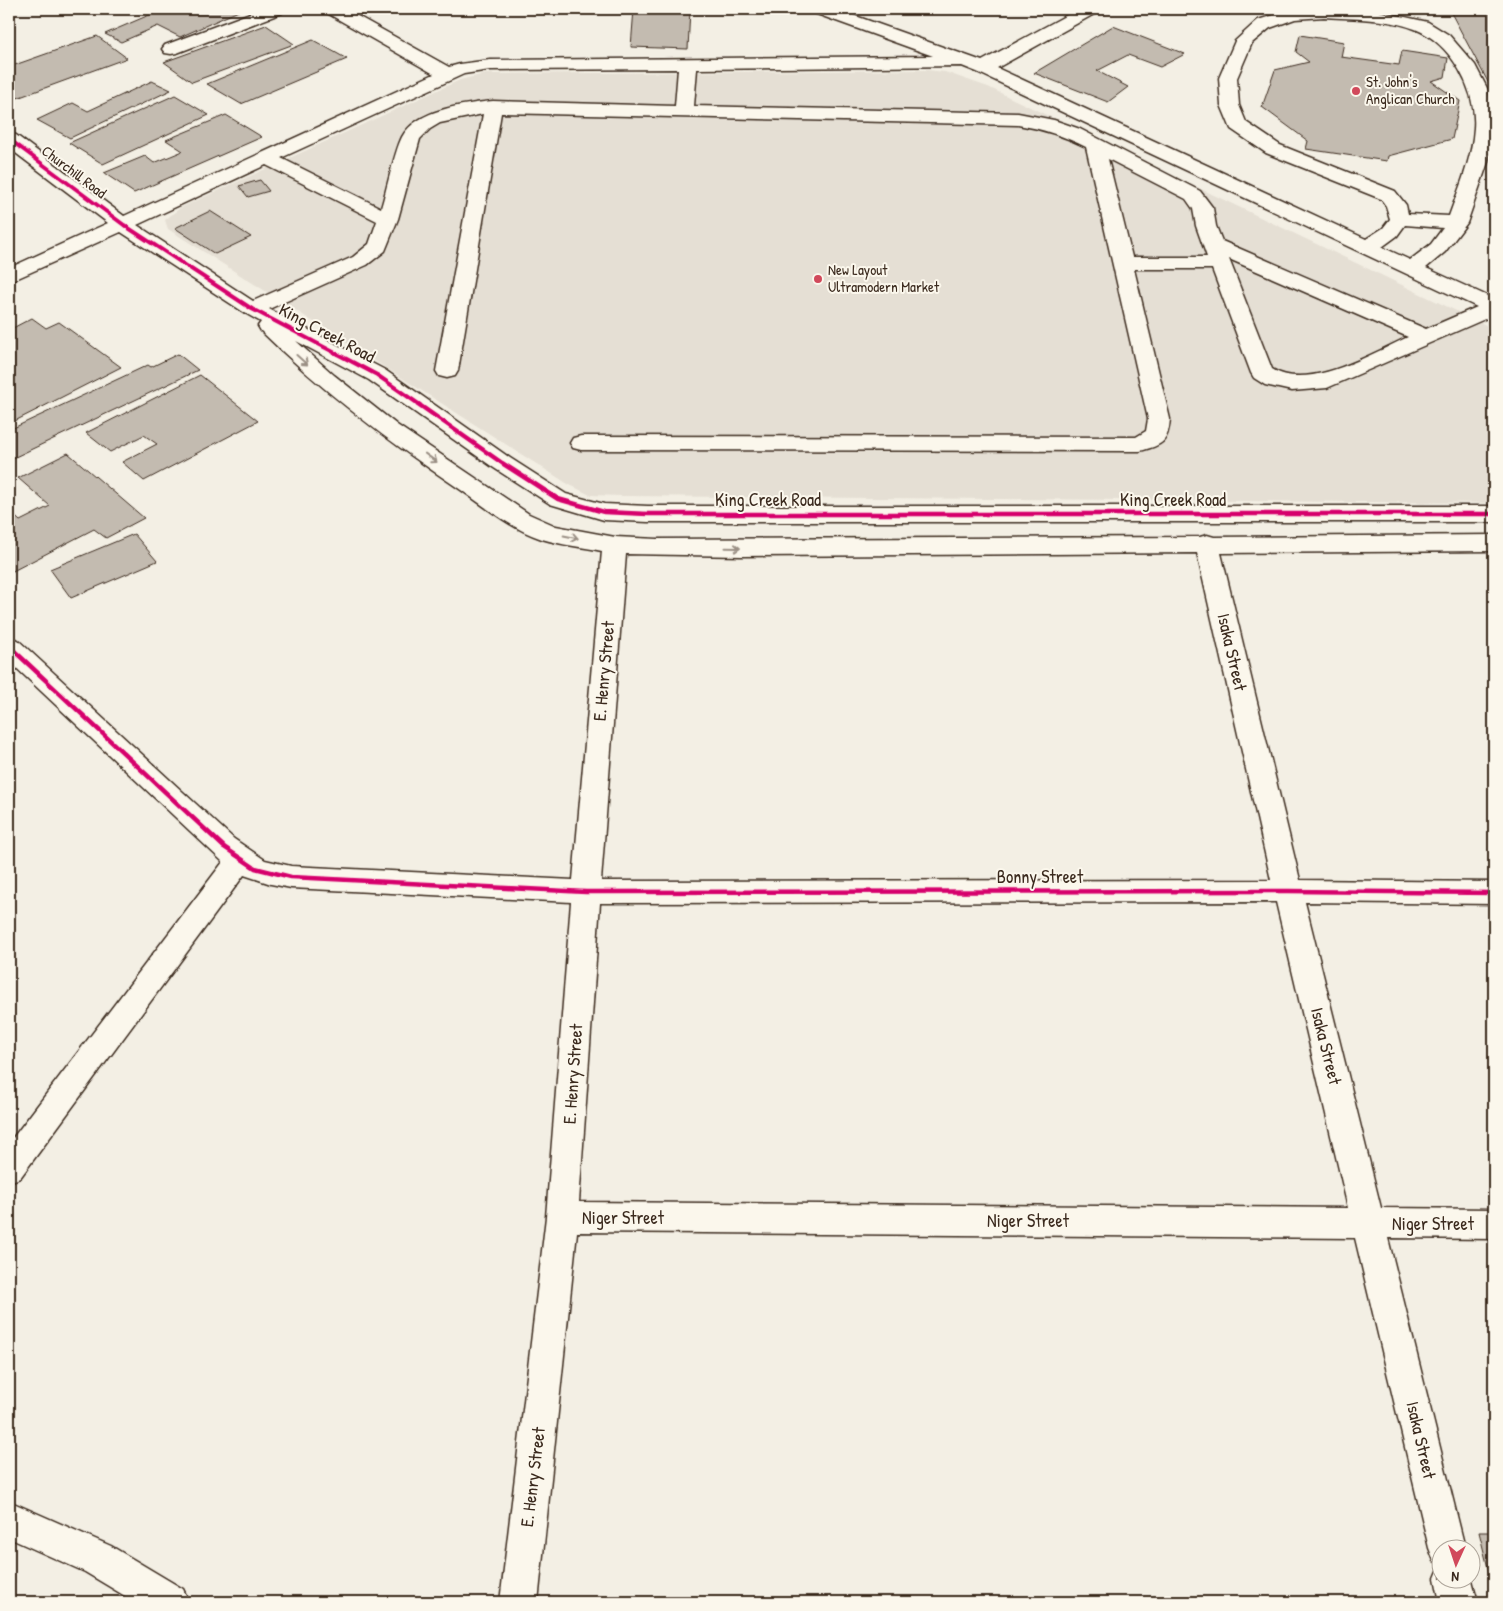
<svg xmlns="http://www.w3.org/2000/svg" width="1503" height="1611" font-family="'Patrick Hand',sans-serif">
<rect width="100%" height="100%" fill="#f3efe4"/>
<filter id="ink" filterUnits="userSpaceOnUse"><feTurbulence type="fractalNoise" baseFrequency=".02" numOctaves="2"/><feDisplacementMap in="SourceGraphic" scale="10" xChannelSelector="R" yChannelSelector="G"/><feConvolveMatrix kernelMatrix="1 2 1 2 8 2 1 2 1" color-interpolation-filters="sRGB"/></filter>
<g filter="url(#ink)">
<path fill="#e5dfd4" d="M927,70L945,72L988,87L1494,329V503L622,496L590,495L568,484L168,229L165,220L180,208L460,80L485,74Z"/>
<path fill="#c3bbb0" stroke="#3b2a1e" d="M163,9H243L180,37L158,26L121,42L105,34Z
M634,9H690L688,49L631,47Z
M1449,9H1494V82H1488Z
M266,25L294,44L192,82L164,62Z
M1113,26L1185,54L1160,67L1128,55L1097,71L1128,87L1108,102L1034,73Z
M1300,35L1344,42L1341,57L1399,65L1402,51L1448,58L1445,77L1431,81L1460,101L1452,139L1388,156L1387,161L1306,149L1308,141L1262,107L1275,70L1309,62L1296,52Z
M97,36L127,58L9,101V67Z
M313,40L347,59L241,104L207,84Z
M152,81L171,90L70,138L37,120L73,103L88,111Z
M175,95L209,115L103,164L69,143Z
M226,115L262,137L134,193L104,173L145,156L154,163L183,151L166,140Z
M260,180L269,191L248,197L239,186Z
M210,211L251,237L215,254L175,228Z
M32,318L46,328L59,322L121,367L9,424V330Z
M178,354L198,370L9,460V430L148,365L151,367Z
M200,375L258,421L144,481L122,462L157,444L144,435L110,452L86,433Z
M68,453L144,518L106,538L94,529L9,573V511L20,521L50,506L18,478Z
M134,534L157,561L71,598L50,569Z
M1479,1532H1494V1592Z"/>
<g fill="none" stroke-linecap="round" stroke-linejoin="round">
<defs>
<path id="minor" d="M261,9H285L282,13L177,53L171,54L165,53L162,49L165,45Z
M324,9H345L449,67L460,64L490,60L933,56L814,13L811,9H836L982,61L1078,9H1099L1096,13L997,68L1366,239L1383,228L1390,219L1386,206L1381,199L1266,153L1231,129L1221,105L1219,78L1235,41L1258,20L1293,9H1369L1428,22L1449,35L1475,65L1488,90L1493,127L1488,162L1467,223L1445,252L1426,268L1494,299V315L1327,388L1292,391L1265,385L1254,378L1251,373L1212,269H1134L1170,419C1168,442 1163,445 1140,451L581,450L573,448L570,443L573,438L581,436L1136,437L1146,431L1148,419L1086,147C1064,136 1043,129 1018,125L501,113L458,371L455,376L447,378L439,376L436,371L483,114L440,123L430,129L420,139L398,219L385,251L367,265L269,309L385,370L510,458L566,494L604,504L648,506H1494V522H648L604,520L550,504L494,468L369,380L296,341L334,375L397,425L529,514L556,526L615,537L657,539L1200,537L1207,535L1214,537L1494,535V551L1221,553L1300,880L1494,882V904L1305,902L1381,1208L1494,1209V1239L1388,1238L1465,1548H1440V1564L1434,1561L1429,1548L1355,1238L577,1232L538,1602H500L546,1217L571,902L291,888L271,884L244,875L20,1178L9,1182V1143L223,862L9,661V637L18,640L234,839L265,860L291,866L573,880L602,551C583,547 561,545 542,539C512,529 487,508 461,490C389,442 322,391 261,331L258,326L261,322L245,313L121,232L9,282V268L108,223L9,148V133L16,135L124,216L434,74L327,13ZM1324,17C1354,19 1386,18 1415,29C1451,43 1477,90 1474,128C1472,159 1459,188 1449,216L1408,214L1406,205L1395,191L1280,145L1246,122L1239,105L1237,78L1252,43L1270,28L1295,19ZM962,66L977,72L1477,307L1426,329L1222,241L1216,226L1213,208L1200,191L1080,129L1054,120L1018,113L694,106L697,69ZM678,69L675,106L493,101C465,104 417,109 402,137C394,153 387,189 381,208L281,158L464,74L490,70ZM1108,159L1186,199L1193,209L1196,226L1207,257H1132ZM266,165L377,221L369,244L353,257L253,301L137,225ZM1405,225L1443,228L1431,244L1410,260L1382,247L1397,236ZM1229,259L1408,337C1373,353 1308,392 1272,369ZM1197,553L1271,880L601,881L626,554L742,556ZM1276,902L1348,1208L579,1202L600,903Z
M9,1501L111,1546L183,1589L189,1602H135L85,1572L9,1538Z
M1440,1566V1578H1470V1573L1478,1602H1440L1435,1578Z"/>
</defs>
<use href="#minor" stroke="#3b2a1e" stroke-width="3"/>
<use href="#minor" fill="#fbf7ec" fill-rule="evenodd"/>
<defs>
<path id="cycleway-far1" d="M9,139L124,225L252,309L377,375L420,405"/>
<path id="cycleway" d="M418,404L502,463L558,499L604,512L648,514H1494
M9,646L224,847L255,868L291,877L586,892L1288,891L1494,893"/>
</defs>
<use href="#cycleway-far1" stroke="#fbf7ec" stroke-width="6"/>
<use href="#cycleway" stroke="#fbf7ec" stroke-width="8"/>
<use href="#cycleway-far1" stroke="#d6006c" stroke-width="4"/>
<use href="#cycleway" stroke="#d6006c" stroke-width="4.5"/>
</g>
<defs><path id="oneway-shaft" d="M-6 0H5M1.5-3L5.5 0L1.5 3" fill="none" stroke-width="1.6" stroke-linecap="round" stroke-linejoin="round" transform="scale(1.25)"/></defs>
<g stroke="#9b9085">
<use href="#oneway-shaft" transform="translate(302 360) rotate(42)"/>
<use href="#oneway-shaft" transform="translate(431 458) rotate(36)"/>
<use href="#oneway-shaft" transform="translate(571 537) rotate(11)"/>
<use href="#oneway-shaft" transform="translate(733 548) rotate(1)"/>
</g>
</g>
<g fill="#d1495b" stroke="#fbf7ec" stroke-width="2">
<circle cx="1356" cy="91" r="5"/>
<circle cx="818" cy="279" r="5"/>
</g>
<g text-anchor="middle" stroke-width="4" stroke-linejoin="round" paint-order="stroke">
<g font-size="15" fill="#3b2a1e" stroke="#fbf7ec" text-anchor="start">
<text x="1366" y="87">St. John's<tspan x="1366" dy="17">Anglican Church</tspan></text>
<text x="828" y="275">New Layout<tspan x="828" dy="17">Ultramodern Market</tspan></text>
</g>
<g font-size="15" fill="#3b2a1e" stroke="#fbf7ec">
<text transform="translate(74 172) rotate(37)" y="5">Churchill Road</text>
</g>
<g font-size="18" fill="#3b2a1e" stroke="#fbf7ec">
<text transform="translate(327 333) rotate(28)" y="6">King Creek Road</text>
<text x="768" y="506">King Creek Road</text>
<text x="1173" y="506">King Creek Road</text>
<text transform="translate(1232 652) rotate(77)" y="6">Isaka Street</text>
<text transform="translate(604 671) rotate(-85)" y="6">E. Henry Street</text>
<text x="1040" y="883">Bonny Street</text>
<text transform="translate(1326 1046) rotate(76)" y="6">Isaka Street</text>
<text transform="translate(573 1074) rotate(-86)" y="6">E. Henry Street</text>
<text x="623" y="1224">Niger Street</text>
<text x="1028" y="1227">Niger Street</text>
<text x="1433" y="1230">Niger Street</text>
<text transform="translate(1421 1440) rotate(77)" y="6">Isaka Street</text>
<text transform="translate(533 1477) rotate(-83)" y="6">E. Henry Street</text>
</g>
</g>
<rect width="1503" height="1611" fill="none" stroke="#fbf7ec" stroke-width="30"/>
<rect x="15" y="15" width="1473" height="1581" fill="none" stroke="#3b2a1e" stroke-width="2" filter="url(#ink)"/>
<g transform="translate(1456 1564) rotate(183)"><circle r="24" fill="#fbf7ec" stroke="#aea59a"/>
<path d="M0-4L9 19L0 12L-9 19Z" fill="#d1495b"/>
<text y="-8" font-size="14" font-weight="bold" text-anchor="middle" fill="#3b2a1e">N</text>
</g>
</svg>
